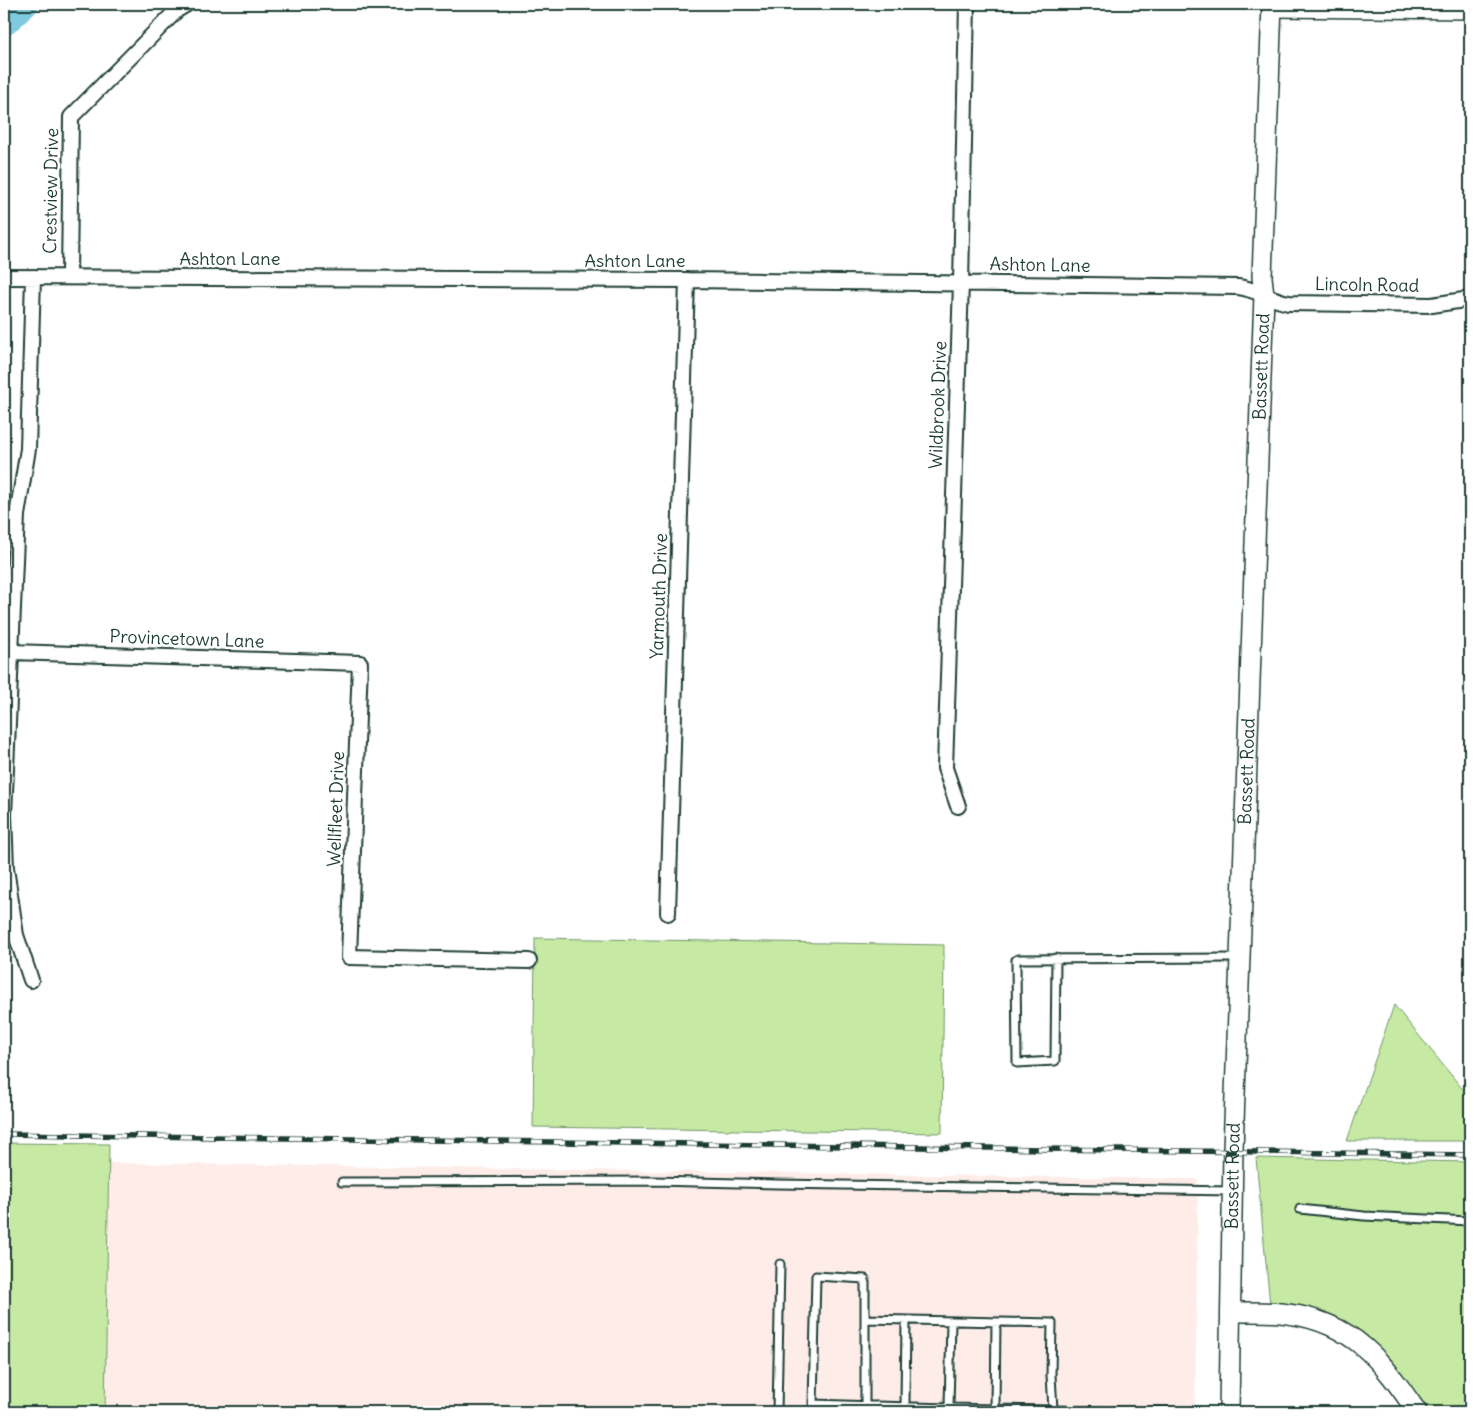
<svg xmlns="http://www.w3.org/2000/svg" width="1474" height="1416" font-family="Delius,sans-serif">
<rect width="100%" height="100%" fill="#fff"/>
<filter id="ink" filterUnits="userSpaceOnUse"><feTurbulence type="fractalNoise" baseFrequency=".02" numOctaves="2"/><feDisplacementMap in="SourceGraphic" scale="10" xChannelSelector="R" yChannelSelector="G"/><feConvolveMatrix kernelMatrix="1 2 1 2 8 2 1 2 1" color-interpolation-filters="sRGB"/></filter>
<g filter="url(#ink)">
<path fill="#feece9" d="M108,1163L1198,1179L1195,1412H105Z"/>
<path fill="#c6eaa3" stroke="#72946c" d="M535,938L944,945L942,1133L533,1127Z
M1394,1005L1470,1098V1141H1347Z
M4,1143L109,1144L105,1412H4Z
M1256,1158L1470,1162V1412H1429L1393,1361L1359,1332L1311,1308L1270,1305Z"/>
<g fill="none" stroke-linecap="round" stroke-linejoin="round">
<path stroke="#80cae0" stroke-width="28" d="M4,22L24,4"/>
<defs>
<path id="lane" d="M1056,958L1055,1061L1017,1063L1016,963V960L1018,959L1239,958
M342,1182L654,1181L777,1184L1232,1191
M1300,1209L1364,1216L1470,1221
M865,1319L1052,1323L1051,1375L1053,1410
M865,1405V1279L816,1276L813,1404C940,1408 1067,1411 1195,1412
M905,1406L906,1320
M949,1408L951,1321
M995,1409L996,1322
M777,1412L780,1264"/>
<path id="street" d="M4,277L687,280L1238,287C1256,289 1271,300 1289,303L1432,305L1470,299
M69,277L71,117L177,10L187,4
M12,652L360,663L349,957L529,961
M958,806L945,768L961,283L967,4
M668,913L687,280
M31,980L16,935L6,868L4,815L17,515L28,449L33,277"/>
<g id="secondary">
<path d="M1272,7L1470,9"/>
<path d="M1231,1312C1250,1312 1269,1311 1288,1314C1353,1322 1383,1362 1417,1412"/>
<path id="s1" d="M1229,1412L1233,1150L1264,295L1262,277L1272,4"/>
</g>
</defs>
<use href="#lane" stroke="#1f3d34" stroke-width="11"/>
<use href="#street" stroke="#1f3d34" stroke-width="18"/>
<use href="#secondary" stroke="#1f3d34" stroke-width="22"/>
<use href="#lane" stroke="#fff" stroke-width="7"/>
<use href="#street" stroke="#fff" stroke-width="14"/>
<use href="#secondary" stroke="#fff" stroke-width="19"/>
<defs>
<path id="rail" d="M4,1134L1470,1155"/>
</defs>
<use href="#rail" stroke="#1f3d34" stroke-width="5.5"/>
<use href="#rail" stroke="#fff" stroke-width="4" stroke-dasharray="11" stroke-linecap="butt"/>
</g>
</g>
<g text-anchor="middle" stroke-width="5" stroke-linejoin="round" paint-order="stroke">
<g font-size="18" fill="#1f3d34" stroke="#fff">
<text transform="translate(51 191) rotate(-89)" y="6">Crestview Drive</text>
<text x="230" y="265">Ashton Lane</text>
<text x="635" y="267">Ashton Lane</text>
<text transform="translate(1040 265) rotate(1)" y="6">Ashton Lane</text>
<text transform="translate(1367 285) rotate(1)" y="6">Lincoln Road</text>
<text dy="6" stroke="none"><textPath href="#s1" startOffset="1046">Bassett Road</textPath></text>
<text transform="translate(938 405) rotate(-88)" y="6">Wildbrook Drive</text>
<text transform="translate(659 596) rotate(-88)" y="6">Yarmouth Drive</text>
<text transform="translate(187 639) rotate(2)" y="6">Provincetown Lane</text>
<text dy="6" stroke="none"><textPath href="#s1" startOffset="641">Bassett Road</textPath></text>
<text transform="translate(336 809) rotate(-88)" y="6">Wellfleet Drive</text>
<text dy="6" stroke="none"><textPath href="#s1" startOffset="236">Bassett Road</textPath></text>
</g>
</g>
<rect width="1474" height="1416" fill="none" stroke="#fff" stroke-width="20"/>
<rect x="10" y="10" width="1454" height="1396" fill="none" stroke="#1f3d34" stroke-width="2" filter="url(#ink)"/>
</svg>
